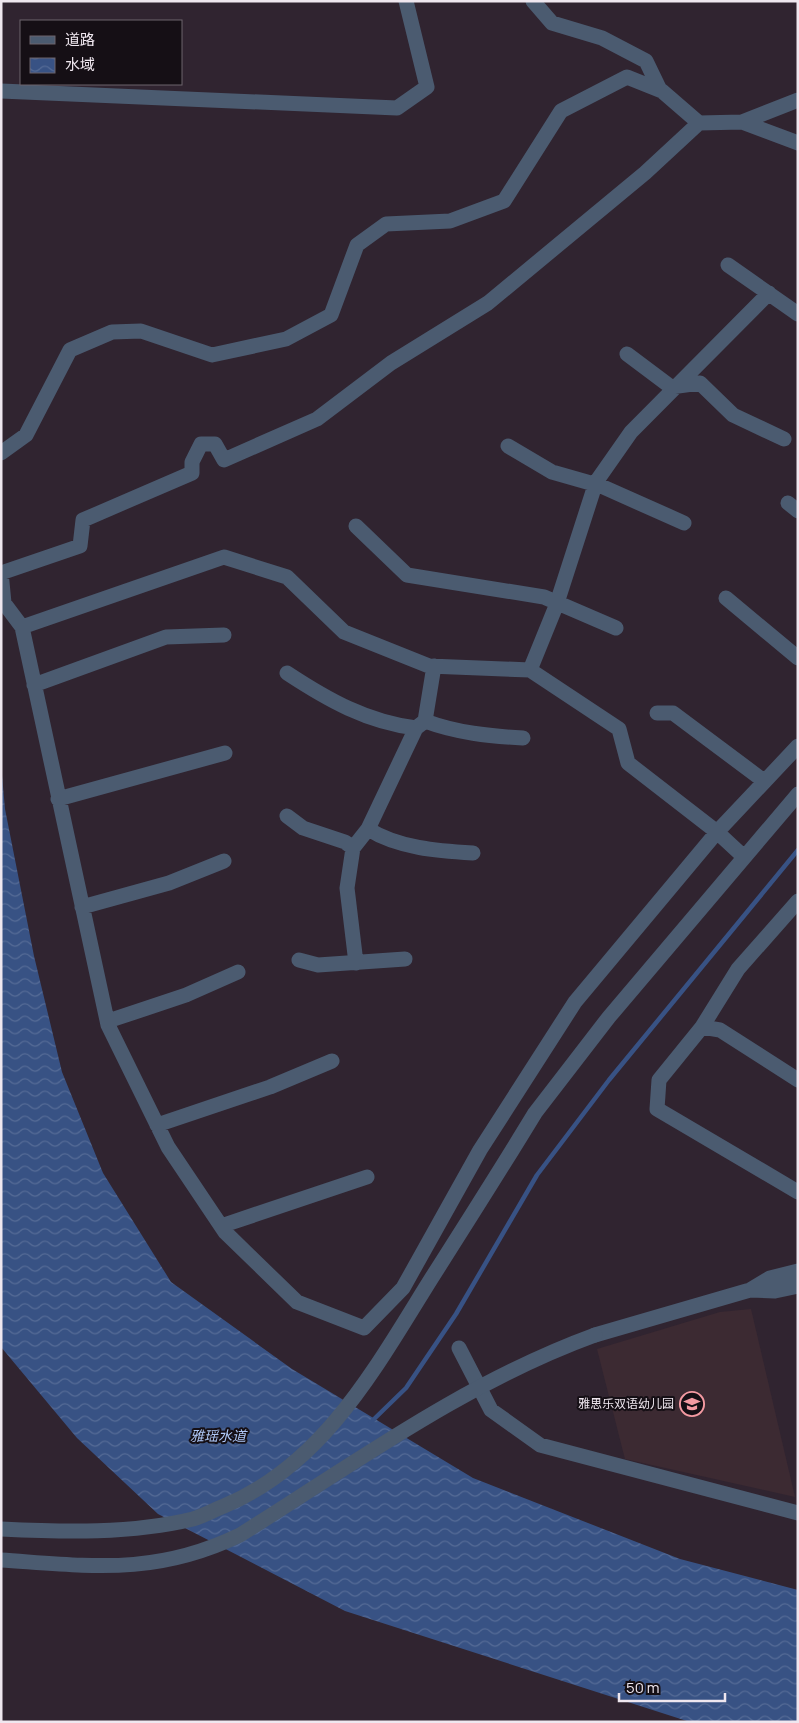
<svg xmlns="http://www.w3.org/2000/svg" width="799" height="1723" font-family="Manrope,'Noto Sans SC',sans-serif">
<defs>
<pattern id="water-waves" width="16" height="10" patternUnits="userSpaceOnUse" patternTransform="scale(1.25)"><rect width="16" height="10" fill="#385284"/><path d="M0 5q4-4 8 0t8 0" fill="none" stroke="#556b96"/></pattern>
</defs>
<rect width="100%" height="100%" fill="#302430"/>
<path fill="#3c2a32" d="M751,1309L795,1497L625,1459L597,1349L720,1312Z"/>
<path fill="url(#water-waves)" d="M1,764L5,809L34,956L62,1072L103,1173L171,1282L292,1369L473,1478L680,1559L798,1590V1722H690L345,1611L158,1514L77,1438L1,1347Z"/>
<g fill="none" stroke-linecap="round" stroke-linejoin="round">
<path stroke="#385284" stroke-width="4.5" d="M371,1422L406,1388L456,1314L537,1175L609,1080L798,850"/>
<path stroke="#4b5b70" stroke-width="15" d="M533,1L552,23L602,38L646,61L660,90
M1,91L397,108L427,87L406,1
M742,122L798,143
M728,265L798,314
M627,354L671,387L700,383L733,415L784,439
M508,446L552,472L601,486L684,523
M1,453L26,435L70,350L112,332L141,331L212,355L286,339L331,315L357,245L386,224L450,221L504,201L561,111L627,77L662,91L699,123
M788,503L798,511
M356,526L407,575L544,597L616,628
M1,572L4,603L22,627L108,1025L168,1147L225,1232L297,1302L364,1328L403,1288L480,1150L575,1002L717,832L798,746
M1,573L80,546L83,520L192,473V462L201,444H215L224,460L317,419L391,363L488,303L645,173L699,123L742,122L798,100
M726,598L798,658
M22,627L224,557L287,577L344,632L429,666L530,670L619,729L628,763L717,832L744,857
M530,670L556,606L596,482L631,432L769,293
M287,673C328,700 367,722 416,728
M34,685L166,637L224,635
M657,713H673L764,781
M425,721C457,733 489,736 523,738
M58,799L225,753
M287,816L303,828L345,842L353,848
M368,829C398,848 438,851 473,853
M82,907L169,883L224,861
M299,960L318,965L405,959
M356,963L347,888L353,848L368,829L416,728L425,721L434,666
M108,1021L186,995L238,972
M702,1027L738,969L798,901
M798,1080L720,1030L702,1027L659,1080L657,1109L798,1192
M157,1125L270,1087L332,1061
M221,1226L367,1177
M798,1271L770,1278L750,1290L775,1291L798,1286
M595,1335L750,1290
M459,1348L491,1410L540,1445L798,1513
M1,1529C64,1532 131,1534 193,1519C203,1516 214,1510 224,1506C324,1464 376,1367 431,1279C466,1224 501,1169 535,1113L609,1017L798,794"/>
<path stroke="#4b5b70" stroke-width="15" d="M1,1560C91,1566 155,1576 240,1535C355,1463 466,1382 595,1335"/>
</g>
<defs>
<symbol id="school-ring" viewBox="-11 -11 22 22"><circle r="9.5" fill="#150f15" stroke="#f49aa2" stroke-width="1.5"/><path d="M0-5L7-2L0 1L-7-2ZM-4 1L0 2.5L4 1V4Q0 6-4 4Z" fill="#f49aa2"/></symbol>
</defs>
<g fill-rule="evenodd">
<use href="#school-ring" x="678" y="1390" width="28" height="28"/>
</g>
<g text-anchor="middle" stroke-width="4" stroke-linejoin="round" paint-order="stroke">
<g font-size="12" fill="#efe7ef" stroke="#150f15" text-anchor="end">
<text x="674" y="1408">雅思乐双语幼儿园</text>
</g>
<g font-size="14" font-style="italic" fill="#aec7f6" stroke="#150f15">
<text x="218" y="1441">雅瑶水道</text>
</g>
</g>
<rect width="799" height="1723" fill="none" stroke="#efe7ef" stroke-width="5"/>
<rect x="20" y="20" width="162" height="65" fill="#150f15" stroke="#6c656c"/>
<rect x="30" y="36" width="25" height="8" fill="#4b5b70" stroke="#6c656c"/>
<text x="65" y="45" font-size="15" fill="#efe7ef">道路</text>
<rect x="30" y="58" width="25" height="15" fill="url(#water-waves)" stroke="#6c656c"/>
<text x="65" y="70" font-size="15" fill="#efe7ef">水域</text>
<path d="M619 1693v8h106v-8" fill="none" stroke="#efe7ef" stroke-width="2.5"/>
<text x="626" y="1693" font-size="15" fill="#efe7ef" stroke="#150f15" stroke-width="4" paint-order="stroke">50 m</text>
</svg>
